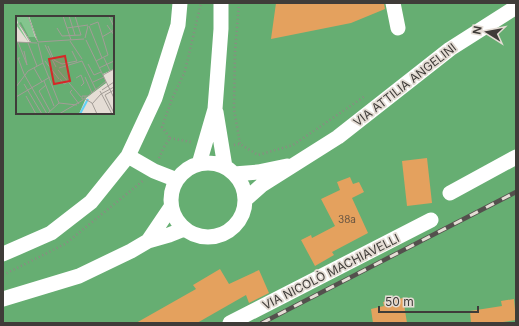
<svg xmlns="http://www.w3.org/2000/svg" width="519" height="326" font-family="Inter,sans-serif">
<rect width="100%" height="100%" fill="#e5ddd5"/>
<path fill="#66ae72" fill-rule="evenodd" d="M3,3H516V323H3ZM17,17H113V113H17Z"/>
<path fill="#e4a15e" d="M276,3H384L385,9L351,23L271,39Z
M427,158L432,203L407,206L402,161Z
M350,177L353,184L359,182L364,192L352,198L368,233L332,252L334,255L315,266L301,240L311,235L312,238L335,226L321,199L340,190L337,182Z
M220,269L229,284L259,270L269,293L249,303L246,295L197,323H136L196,289L193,285Z
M403,298L407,323H373L371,309L384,306L383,302Z
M514,299L516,320L496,323H471L470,311L502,306L501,301Z"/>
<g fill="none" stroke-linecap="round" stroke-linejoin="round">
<path stroke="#8e8883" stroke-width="2.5" stroke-dasharray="1 3" stroke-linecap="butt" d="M239,3L235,52L234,109L240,144
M170,138L191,142
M234,145L240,144L258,155L293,145L365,96
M159,158L164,147L170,138L162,127L172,99L185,71L201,3
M3,275L65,244L144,180"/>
<path stroke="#fff" stroke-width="15" d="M393,3L398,28
M216,112L225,167
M128,156L154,171L177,180
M171 200a37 37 0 1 1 74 0a37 37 0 1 1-74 0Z
M199,164L215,109L221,29V3
M234,174L258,172L287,166
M450,193L516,157
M245,200L262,185L338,137L450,49L516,7
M148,241L171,207
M3,254L51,233L91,202L128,156L155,98L178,25L180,3
M3,299L79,276L131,251L148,241L169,235L184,229
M230,323L431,220"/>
<defs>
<path id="rail" d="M262,323L516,192"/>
</defs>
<use href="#rail" stroke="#54504d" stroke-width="4.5"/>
<use href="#rail" stroke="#e5ddd5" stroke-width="3" stroke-dasharray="9" stroke-linecap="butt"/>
</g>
<g text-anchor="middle" stroke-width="3.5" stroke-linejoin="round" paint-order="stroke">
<g font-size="10" fill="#685542">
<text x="347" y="223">38a</text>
</g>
<g font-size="12" fill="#3f3c39" stroke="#e5ddd5">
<text transform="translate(405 85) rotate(-38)" y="4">VIA ATTILIA ANGELINI</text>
<text transform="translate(331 272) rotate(-27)" y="4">VIA NICOLÒ MACHIAVELLI</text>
</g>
</g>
<g transform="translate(16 16)">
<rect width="98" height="98" fill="#e5ddd5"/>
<path d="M0,0H12L19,21H13L2,8L13,27L0,9L2,7Z" fill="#84c58e"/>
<path d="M13,0H98V53L87,58L90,67L70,82L63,98H0V26H20H15L3,7L5,6L13,21H19L22,26Z" fill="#66ae72"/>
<path fill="none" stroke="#5fd1f6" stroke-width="2" d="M64,98L72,83"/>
<path fill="none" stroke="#a39d97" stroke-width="1" d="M12,0L22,26M47,0L55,24M53,0L59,19M93,0L98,11M3,7L15,27M74,9L82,6L92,39L80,45M91,9L98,19M73,10L86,42M41,12L46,20L65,19L59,0M51,12L72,9M86,21L98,14M69,22L72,10M70,24L98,82M54,25L66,43M0,26L21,27M2,26L11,49L8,35M22,26L68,23M12,27L21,50M22,27L27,47L43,87M29,29L40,51M32,30L38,44L46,48L61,45L56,35M4,42H2L8,58L31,98M88,42L94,55M29,45L43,63M66,45L80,74M72,48L78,59L85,56M18,52L26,66M43,52L66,45M83,52L98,45M42,54L65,81M87,59L98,53M69,61L76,77M60,62L65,59L68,67L65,70M44,63L48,68L54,65M28,65L38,90M77,66L88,61M8,68L26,98M30,69L23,75L34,95M0,71L12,55L27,47M56,74L54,76L63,88M86,74L98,66M98,74L89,79L98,97M84,75L96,98M10,80L20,98M69,80V83H66V80H72L90,65M0,81L34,61M69,83L76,87L81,98M76,88L85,78L98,71M31,98L43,87L61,89M43,98L67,84"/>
<path fill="#d62828" fill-opacity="0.15" stroke="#d62828" stroke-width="2" d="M49,40L54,65L38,68L33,43Z"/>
<rect width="98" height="98" fill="none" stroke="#3f3c39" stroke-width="2"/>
</g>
<rect width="519" height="326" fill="none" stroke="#3f3c39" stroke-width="8"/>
<g transform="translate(487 32) rotate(281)" stroke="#e5ddd5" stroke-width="3" paint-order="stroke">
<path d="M0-3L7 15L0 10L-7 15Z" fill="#3f3c39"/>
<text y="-6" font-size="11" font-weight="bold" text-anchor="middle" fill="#3f3c39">N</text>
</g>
<path d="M379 306v6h99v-6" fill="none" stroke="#3f3c39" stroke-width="2"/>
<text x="385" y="306" font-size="12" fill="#3f3c39" stroke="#e5ddd5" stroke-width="3" paint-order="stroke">50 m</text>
</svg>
